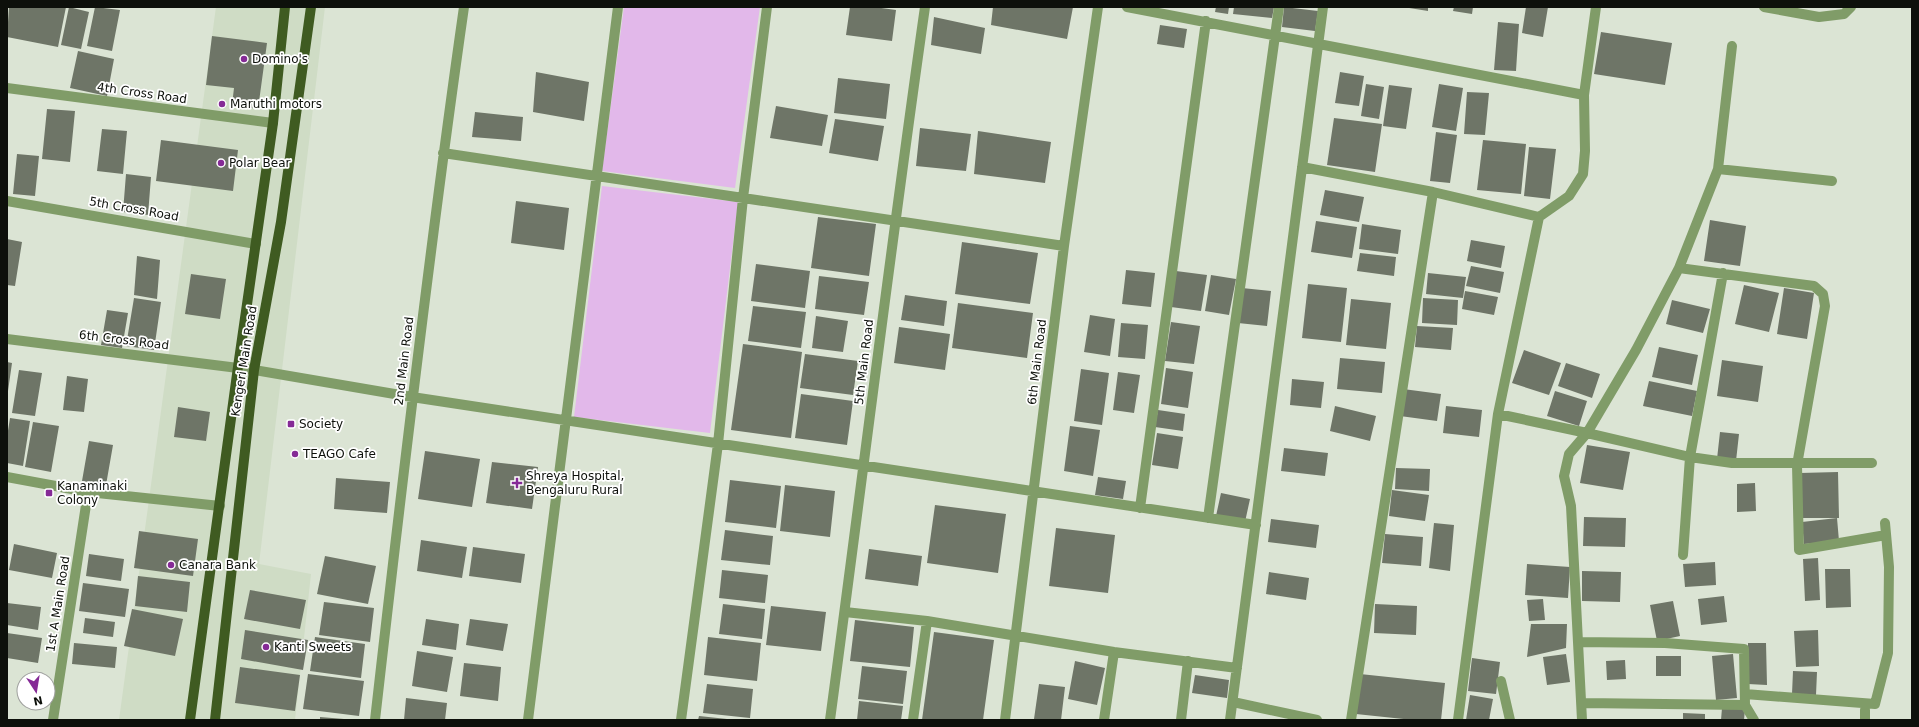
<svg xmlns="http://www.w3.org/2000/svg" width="1919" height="727" font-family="'DejaVu Sans',sans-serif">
<rect width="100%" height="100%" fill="#dbe4d4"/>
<path fill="#cfdcc5" d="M216,7H325L259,564L311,574L295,720H119Z"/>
<path fill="#e2b8ea" d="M624,7H760L735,188L602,171Z
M602,186L738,202L710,433L574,417Z"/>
<path fill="#6e7567" d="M9,7H66L58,47L7,37Z
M69,7L89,12L81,49L61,45Z
M95,7L120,10L112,51L87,46Z
M850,7H874L896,10L892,41L846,35Z
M993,7H1073L1067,39L991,25Z
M1216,7H1229L1228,14L1215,12Z
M1234,7H1274L1272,18L1233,14Z
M1284,7L1318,11L1315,31L1282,27Z
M1403,7H1428V11Z
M1454,7H1473L1472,14L1453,11Z
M1526,7H1548L1543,37L1522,33Z
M934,17L985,28L981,54L931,45Z
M1498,22L1519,24L1516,71L1494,70Z
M1160,25L1187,29L1184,48L1157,44Z
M1601,32L1672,43L1665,85L1594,74Z
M212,36L267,43L258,109L232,105L234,88L206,85Z
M78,51L114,59L107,96L70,88Z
M536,72L589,82L584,121L533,112Z
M1340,72L1364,76L1359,106L1335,103Z
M838,78L890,84L886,119L834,113Z
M1366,84L1384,87L1379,119L1361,116Z
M1439,84L1463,88L1456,131L1432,127Z
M1389,85L1412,88L1406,129L1383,126Z
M1467,92L1489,93L1485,135L1464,134Z
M776,106L828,115L822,146L770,138Z
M47,109L75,111L70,162L42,159Z
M475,112L523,117L521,141L472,137Z
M1334,118L1382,124L1375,172L1327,165Z
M835,119L884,126L878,161L829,153Z
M920,128L971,134L966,171L916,166Z
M102,129L127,131L123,174L97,171Z
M978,131L1051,142L1045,183L974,174Z
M1436,132L1457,135L1450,183L1430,181Z
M161,140L238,150L233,191L156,181Z
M1483,140L1526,144L1521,194L1477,190Z
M1529,147L1556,149L1550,199L1524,196Z
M17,154L39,156L35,196L13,194Z
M126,174L151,177L148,215L123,212Z
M1325,190L1364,197L1359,222L1320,215Z
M516,201L569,208L564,250L511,243Z
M818,217L876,224L869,276L811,268Z
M1710,220L1746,226L1740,266L1704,261Z
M1316,221L1357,227L1352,258L1311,252Z
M1362,224L1401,230L1398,254L1359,249Z
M7,239L22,242L15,286L7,285Z
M1471,240L1505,246L1501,268L1467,261Z
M962,242L1038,253L1030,304L955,294Z
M1360,253L1396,257L1394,276L1357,271Z
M137,256L160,260L157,299L134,295Z
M756,264L810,271L805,308L751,301Z
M1471,266L1504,272L1500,293L1466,286Z
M1126,270L1155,273L1151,307L1122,304Z
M1176,271L1207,275L1201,311L1171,307Z
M1428,273L1466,277L1463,298L1426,294Z
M191,274L226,279L220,319L185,314Z
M1211,275L1236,279L1229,315L1205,311Z
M819,276L869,282L864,315L815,309Z
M1308,284L1347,288L1341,342L1302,338Z
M1744,285L1779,293L1769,332L1735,324Z
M1242,288L1271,291L1267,326L1238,323Z
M1784,288L1814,293L1807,339L1777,334Z
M1465,291L1498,297L1494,315L1462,309Z
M905,295L947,301L944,326L901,320Z
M134,298L161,302L154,350L126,346Z
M1423,298L1458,300L1457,325L1422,323Z
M1351,299L1391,303L1386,349L1346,345Z
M1672,300L1710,309L1703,333L1666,324Z
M958,303L1033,313L1027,358L952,348Z
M753,306L806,312L801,348L748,341Z
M107,310L128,313L122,348L101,345Z
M1090,315L1115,319L1110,356L1084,352Z
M816,316L848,321L843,352L812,348Z
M1171,322L1200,326L1194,364L1165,361Z
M1121,323L1148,325L1145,359L1118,357Z
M1417,326L1453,328L1451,350L1415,347Z
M899,327L950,334L945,370L894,363Z
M743,344L802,352L791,438L731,430Z
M1659,347L1698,355L1692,385L1652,377Z
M1524,350L1561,363L1549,395L1512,383Z
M805,354L858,361L853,395L800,388Z
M1340,358L1385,362L1382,393L1337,389Z
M1722,360L1763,366L1758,402L1717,396Z
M7,362L12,363L8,391H7Z
M1566,363L1600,374L1592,398L1558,386Z
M1166,368L1193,372L1188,408L1161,404Z
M1081,369L1109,373L1102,425L1074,421Z
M19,370L42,373L35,416L12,413Z
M1118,372L1140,375L1134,413L1113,410Z
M67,376L88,379L84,412L63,410Z
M1292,379L1324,382L1321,408L1290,405Z
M1649,381L1697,391L1692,416L1643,406Z
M1403,389L1441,394L1437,421L1400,416Z
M1555,391L1587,401L1579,426L1547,416Z
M801,394L853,401L847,445L795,438Z
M1335,406L1376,416L1370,441L1330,431Z
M1446,406L1482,410L1479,437L1443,433Z
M178,407L210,412L206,441L174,437Z
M1158,410L1185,414L1183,431L1155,427Z
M10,418L30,421L23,466L7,463V437Z
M33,422L59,426L51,472L25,467Z
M1070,426L1100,430L1093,476L1064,471Z
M1720,432L1739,434L1736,461L1717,459Z
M1157,433L1183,437L1178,469L1152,465Z
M89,441L113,445L106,485L82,481Z
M1587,445L1630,452L1623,490L1580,483Z
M1284,448L1328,453L1325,476L1281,471Z
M425,451L480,459L472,507L418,499Z
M492,462L538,467L532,509L486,503Z
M1396,468L1430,469L1429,491L1395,489Z
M1838,472L1839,518H1801L1800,473Z
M1098,477L1126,481L1123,499L1095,495Z
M336,478L390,482L387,513L334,509Z
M730,480L781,486L776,528L725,522Z
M1755,483L1756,511L1737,512V484Z
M785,485L835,491L830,537L780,531Z
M1392,490L1429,495L1425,521L1389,516Z
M1221,493L1250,499L1245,522L1216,516Z
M935,505L1006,514L998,573L927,563Z
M1584,517L1626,518L1625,547L1583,546Z
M1837,518L1839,541L1804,544L1802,522Z
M1271,519L1319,525L1316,548L1268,542Z
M1434,523L1454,525L1450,571L1429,568Z
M1056,528L1115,535L1108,593L1049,586Z
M725,530L773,536L770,565L721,560Z
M139,531L198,539L193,576L134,568Z
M1385,534L1423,537L1421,566L1382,563Z
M421,540L467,547L462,578L417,571Z
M14,544L57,553L52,578L9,570Z
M473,547L525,554L521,583L469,576Z
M869,549L922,556L918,586L865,579Z
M89,554L124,559L121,581L86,576Z
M325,556L376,566L368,604L317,594Z
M1818,558L1820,600L1805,601L1803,559Z
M1715,562L1716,585L1685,587L1683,564Z
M1527,564L1570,567L1568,598L1525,595Z
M1825,569H1850L1851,607L1826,608Z
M722,570L768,575L765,603L719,598Z
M1582,571L1621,572L1620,602L1582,601Z
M1269,572L1309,578L1306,600L1266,594Z
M138,576L190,582L187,612L135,606Z
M83,583L129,589L125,617L79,611Z
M250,590L306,600L300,629L244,619Z
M1724,596L1727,622L1701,625L1698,599Z
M1543,599L1545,620L1529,621L1527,600Z
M1673,601L1680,636L1657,641L1650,605Z
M324,602L374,608L370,642L319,635Z
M7,603L41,607L38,630L7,625Z
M723,604L765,609L762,639L719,634Z
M1375,604L1417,606L1416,635L1374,633Z
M771,606L826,612L821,651L766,645Z
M132,609L183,619L175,656L124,646Z
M85,618L115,622L113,637L83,633Z
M426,619L459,624L456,650L422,645Z
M470,619L508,624L503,651L466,645Z
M855,620L914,627L910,667L850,661Z
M1531,624H1567L1566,648L1527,657Z
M245,630L308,640L303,670L241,659Z
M1818,630L1819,666L1796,667L1794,631Z
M934,632L994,640L983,720H922Z
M7,633L42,638L38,663L7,658Z
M315,637L365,644L361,678L310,671Z
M708,637L761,643L757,681L704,675Z
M74,643L117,647L115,668L72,664Z
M1748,643H1766L1767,685L1748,684Z
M417,651L453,657L447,692L412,686Z
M1566,654L1570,682L1547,685L1543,657Z
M1733,654L1737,698L1716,700L1712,656Z
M1656,656H1681V676H1656Z
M1472,658L1500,662L1496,694L1468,691Z
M1625,660L1626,679L1607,680L1606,661Z
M1075,661L1105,668L1097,705L1068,699Z
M464,663L501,667L498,701L460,696Z
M862,666L907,671L903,704L858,699Z
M240,667L300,675L295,711L235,703Z
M1793,671L1817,672L1816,695L1792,694Z
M308,674L364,681L359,716L303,709Z
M1360,674L1445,683L1441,720H1413L1356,714Z
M1195,675L1229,680L1227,698L1192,693Z
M707,684L753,689L750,718L703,713Z
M1039,684L1065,687L1061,720L1034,719Z
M1470,695L1493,699L1489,720H1466Z
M406,698L447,703L445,720H404Z
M859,701L903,706L901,720H857Z
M1722,708L1745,709L1744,720H1721Z
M1683,713L1705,714V720H1683Z
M699,716L727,719V720H698Z
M320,717L344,719L343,720H320Z"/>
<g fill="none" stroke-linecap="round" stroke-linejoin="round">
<path stroke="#809c68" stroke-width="10" d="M1127,7L1584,95
M1764,7L1819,17L1844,14L1851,7
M7,88L273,123
M443,153L1064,246
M1302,167L1433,192L1539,217L1498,414L1458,720
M1718,169L1832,181
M7,201L256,244
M1539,217L1569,196L1583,174L1585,151L1584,95L1596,7
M1679,268L1814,286L1823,294L1825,306L1797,465L1799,550L1886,535
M7,339L254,370L412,397L1256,525
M1498,414L1587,433L1690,457L1732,463H1872
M7,477L88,492L220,506
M1140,508L1206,21
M1208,518L1279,7
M1683,555L1690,457L1723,273
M845,612L927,621L1114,652L1237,668
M1578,642L1665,643L1744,649L1745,705
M1501,681L1510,720
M1745,694L1875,704L1888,653L1889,567L1885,523
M1233,702L1317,720
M1583,703L1745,705L1754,720
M53,720L88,492
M375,720C402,482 430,244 464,7
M528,720C559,482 586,244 618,7
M681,720L718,444L743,198L767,7
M830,720C862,482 891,244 925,7
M913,720L927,621
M1005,720L1064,246L1098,7
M1104,720L1114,652
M1181,720L1188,661
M1230,720L1323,7
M1351,720L1433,192
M1582,720L1571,506L1564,476L1569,454L1587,433L1636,350L1679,268L1718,169L1732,46
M1865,720V710"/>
<path stroke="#3f5b21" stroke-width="10" d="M190,720L238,367L273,123L285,7
M215,720L254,370L281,222L311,7"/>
</g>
<g fill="#852a96" stroke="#fff" stroke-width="1.5">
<circle cx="244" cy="59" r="4"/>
<circle cx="222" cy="104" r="4"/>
<circle cx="221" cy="163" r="4"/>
<rect x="287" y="420" width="8" height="8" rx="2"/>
<circle cx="295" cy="454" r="4"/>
<path d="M515 477h4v4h4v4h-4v4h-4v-4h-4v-4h4z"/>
<rect x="45" y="489" width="8" height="8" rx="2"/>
<circle cx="171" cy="565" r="4"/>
<circle cx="266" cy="647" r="4"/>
</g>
<g text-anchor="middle" stroke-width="3.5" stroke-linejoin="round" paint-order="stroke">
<g font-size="12" fill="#0d100b" stroke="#fff" text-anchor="start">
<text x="252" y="63">Domino's</text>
<text x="230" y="108">Maruthi motors</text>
<text x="229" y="167">Polar Bear</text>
<text x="299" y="428">Society</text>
<text x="303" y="458">TEAGO Cafe</text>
<text x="526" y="480">Shreya Hospital,<tspan x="526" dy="14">Bengaluru Rural</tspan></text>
<text x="57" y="490">Kanaminaki<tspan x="57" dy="14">Colony</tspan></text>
<text x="179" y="569">Canara Bank</text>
<text x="274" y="651">Kanti Sweets</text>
</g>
<g font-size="12" fill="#0d100b" stroke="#fff">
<text transform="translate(142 93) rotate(8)" y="4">4th Cross Road</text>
<text transform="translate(134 209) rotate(10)" y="4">5th Cross Road</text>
<text transform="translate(124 340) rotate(7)" y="4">6th Cross Road</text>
<text transform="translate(244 361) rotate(-81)" y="4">Kengeri Main Road</text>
<text transform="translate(404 361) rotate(-83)" y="4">2nd Main Road</text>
<text transform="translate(864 362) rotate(-83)" y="4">5th Main Road</text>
<text transform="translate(1037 362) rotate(-83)" y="4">6th Main Road</text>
<text transform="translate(58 604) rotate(-81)" y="4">1st A Main Road</text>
</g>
</g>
<rect width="1919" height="727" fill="none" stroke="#0d100b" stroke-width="16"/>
<g transform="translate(36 691) rotate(168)"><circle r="19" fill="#ffffff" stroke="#9e9f9d"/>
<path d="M0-3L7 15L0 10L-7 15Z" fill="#852a96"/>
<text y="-6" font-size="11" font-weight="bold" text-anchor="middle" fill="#0d100b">N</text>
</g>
</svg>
